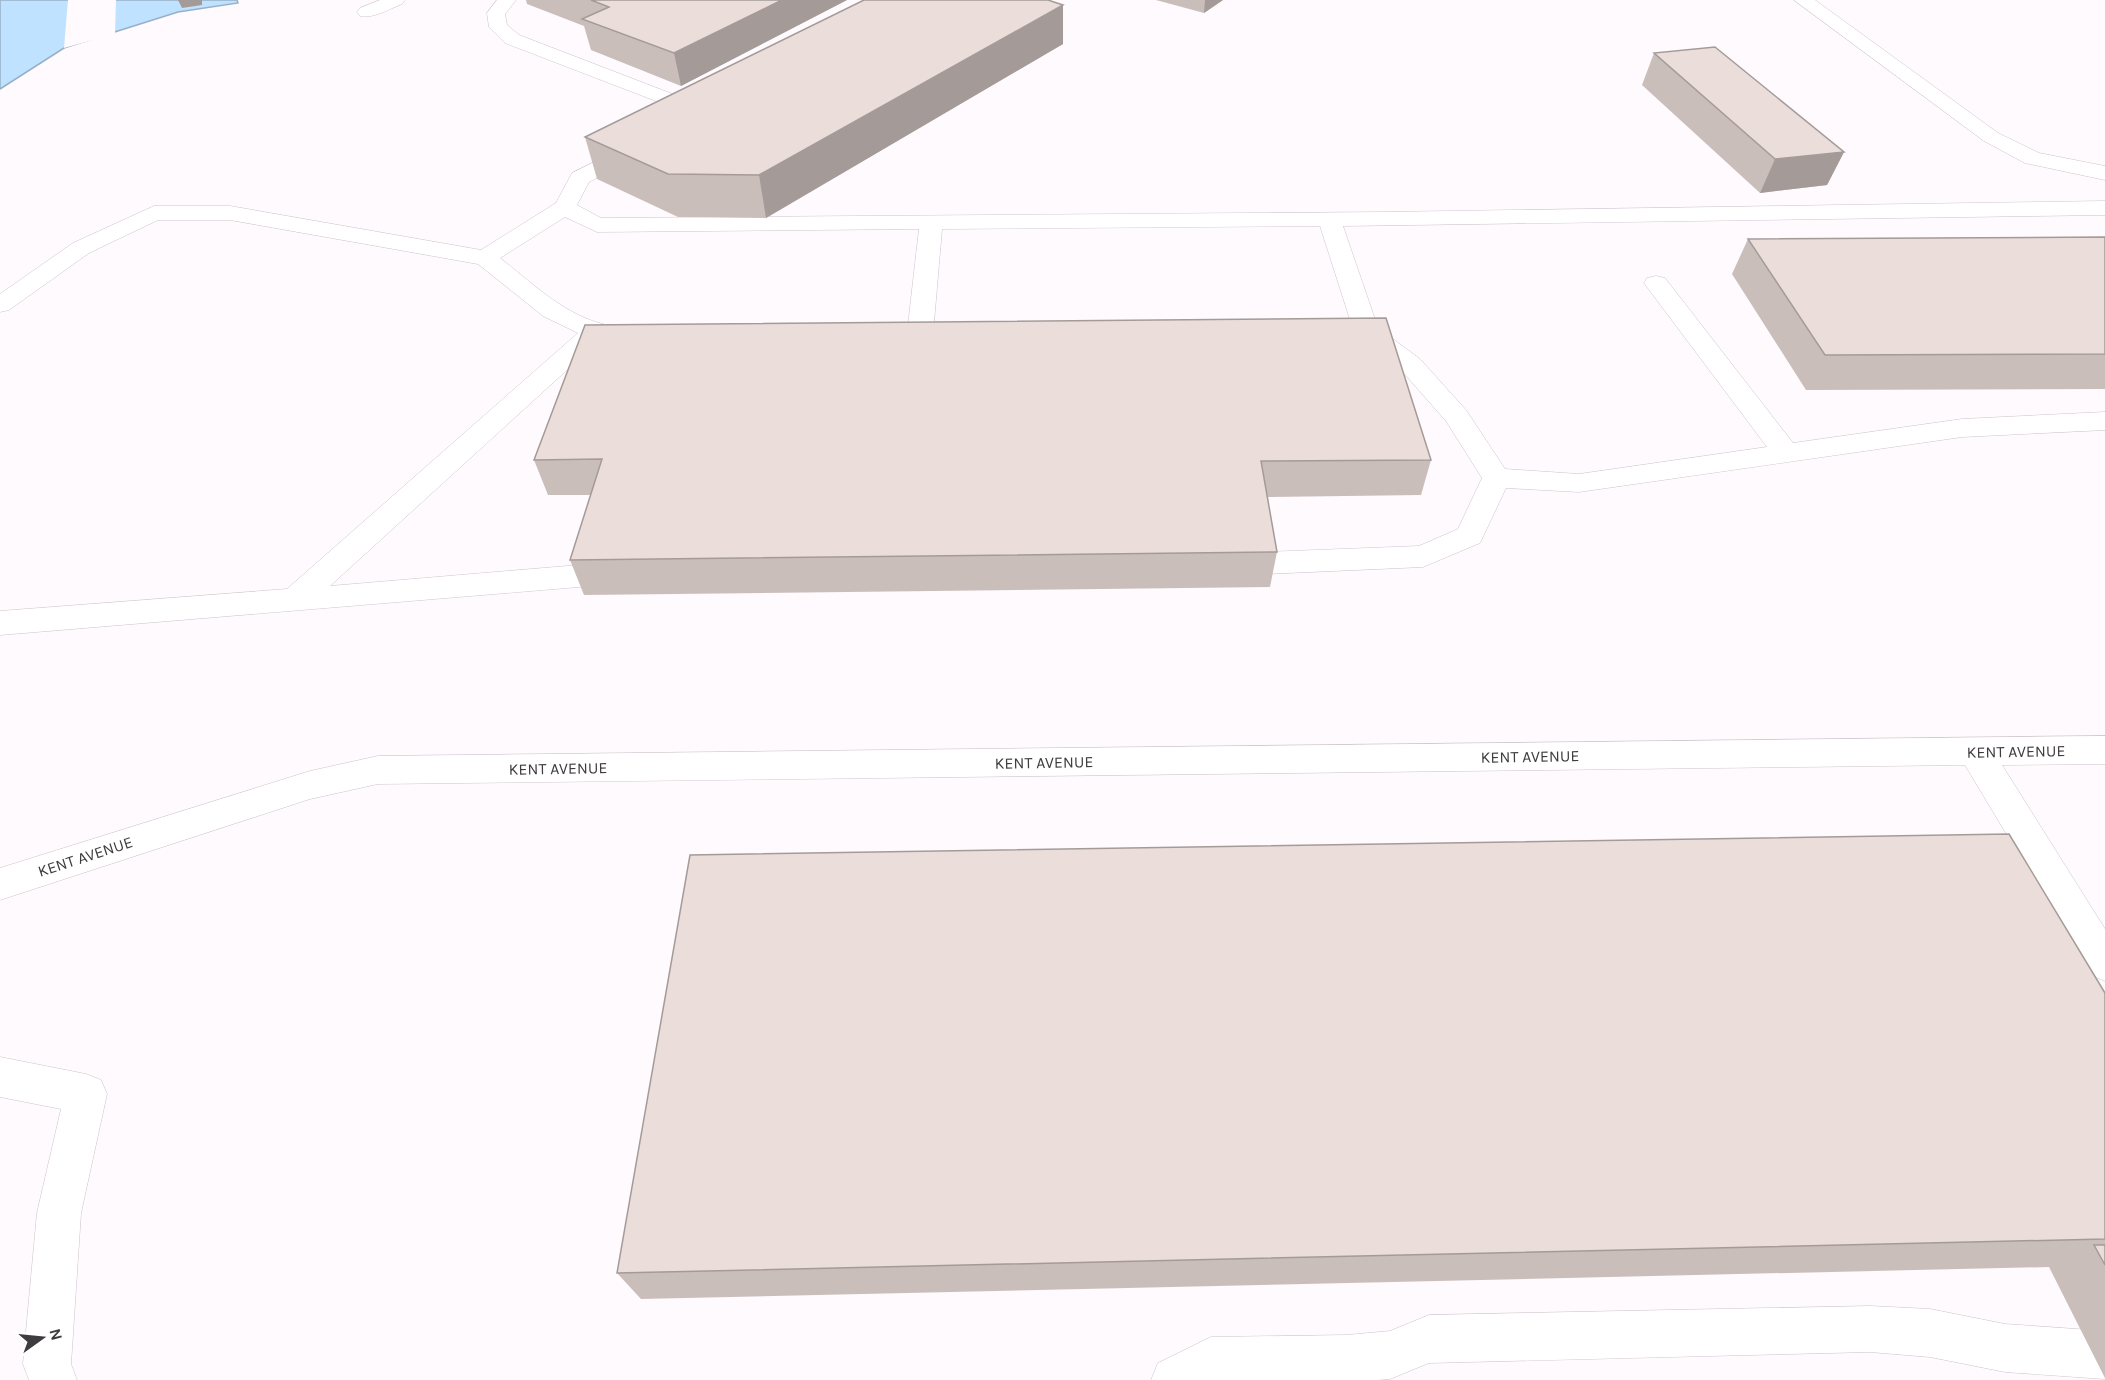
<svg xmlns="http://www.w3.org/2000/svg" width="2105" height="1380" font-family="Karla,sans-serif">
<rect width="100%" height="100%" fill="#fefafe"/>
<path fill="#bee2ff" stroke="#98b0c5" stroke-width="1.5" d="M0,0H237L238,3L178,12L64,48L0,89Z"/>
<path fill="#fefafe" d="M68,0H116L115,34L64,48Z"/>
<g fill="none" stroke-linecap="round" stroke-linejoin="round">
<defs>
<path id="minor" d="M380,0H405L402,4C389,9 373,19 360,16L357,12L360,8Z
M497,0H516L505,14L507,25L519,35L709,108L712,112L709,116H695L505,43L489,27L487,13Z
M1794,0H1815L1998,133L2039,153L2105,166V180L2025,163L1984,141Z
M633,143L641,144L644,149L641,154L589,182L577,205L601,218L1385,212L2105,201V215L1343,226L1378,328L1420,359L1466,410L1505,469L1579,474L1767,447L1644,283L1647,278L1656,276L1665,278L1793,443L1962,419L2105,412V430L1962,437L1579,492L1506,488L1480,543L1423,567L1266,574L1255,571L1251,563L1255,555L1266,552L1419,546L1458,529L1482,478L1446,421L1402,371L1358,337L1354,332L1320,226L942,229L933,334L929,339L920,342L911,339L907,334L919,229L597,232L565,217L500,258C531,282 561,312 599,323C610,327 624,325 636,328L640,333L636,338L627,341L601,339L330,586L591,564L602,567L606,575L602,583L591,586L0,635V611L287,589L578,333L543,316L478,264L230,220H158L89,253L9,310L0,312V294L73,243L154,206H230L481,250L556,203L572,173Z
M2105,736V764L2002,765L2105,929V981L2091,975L1965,765L378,784L310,799L0,900V868L310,771L378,756Z
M0,1057L86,1074L101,1080L107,1094L81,1213L71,1364L77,1380H29L23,1364L37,1213L61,1109L0,1097Z
M1870,1306L1930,1309L2005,1324L2105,1331V1379L2005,1372L1930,1357L1870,1352L1429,1363L1390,1379L1377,1380H1151L1158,1363L1211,1337L1347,1335L1390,1331L1429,1315Z"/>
</defs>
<use href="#minor" stroke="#cdc3cc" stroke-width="1"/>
<use href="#minor" fill="#fff" fill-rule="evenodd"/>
</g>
<path fill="#cabebb" d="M526,0H847L681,86L591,50L584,26L527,4Z
M1156,0H1223L1204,13Z
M1063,5V44L766,218L678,217L597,179L585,137Z
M1654,53L1844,152L1827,185L1760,193L1642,85Z
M2105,237V389L1806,390L1732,274L1748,239Z
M534,460H1431L1421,495L1267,497L1277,552L1270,587L584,595L570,560L591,495H548Z
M2105,993V1378L2049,1267L641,1299L617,1273Z"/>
<path fill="#a49b99" d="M178,0H202V5L182,8Z
M782,0H847L681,86L674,53Z
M1205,0H1223L1204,13Z
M1063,5V44L766,218L759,175Z
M1844,152L1827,185L1760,193L1775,159Z"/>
<path fill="#ebddda" stroke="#a49b99" stroke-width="1.5" d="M591,0H782L674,53L582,19L609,7Z
M864,0H1048L1063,5L759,175L668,174L585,137Z
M1715,47L1844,152L1775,159L1654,53Z
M2105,237V354L1825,355L1748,239Z
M1386,318L1431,460L1261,461L1277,552L570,560L602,459L534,460L585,325Z
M2009,834L2105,993V1239L617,1273L690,855Z
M2094,1245H2105V1265Z"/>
<g text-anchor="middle" stroke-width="5" stroke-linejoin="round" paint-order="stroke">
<g font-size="16" fill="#3f3c3f" stroke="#fff">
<text transform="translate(2016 751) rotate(-1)" y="6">KENT AVENUE</text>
<text transform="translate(1530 756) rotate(-1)" y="6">KENT AVENUE</text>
<text transform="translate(1044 762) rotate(-1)" y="6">KENT AVENUE</text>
<text transform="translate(558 768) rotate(-1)" y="6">KENT AVENUE</text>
<text transform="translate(85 856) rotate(-18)" y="6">KENT AVENUE</text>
</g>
</g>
<g transform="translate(42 1338) rotate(75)" stroke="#ffffff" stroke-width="4.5" paint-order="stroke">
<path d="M0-4.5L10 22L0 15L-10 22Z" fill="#3f3c3f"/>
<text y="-9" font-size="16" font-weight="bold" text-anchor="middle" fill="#3f3c3f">N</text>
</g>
</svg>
